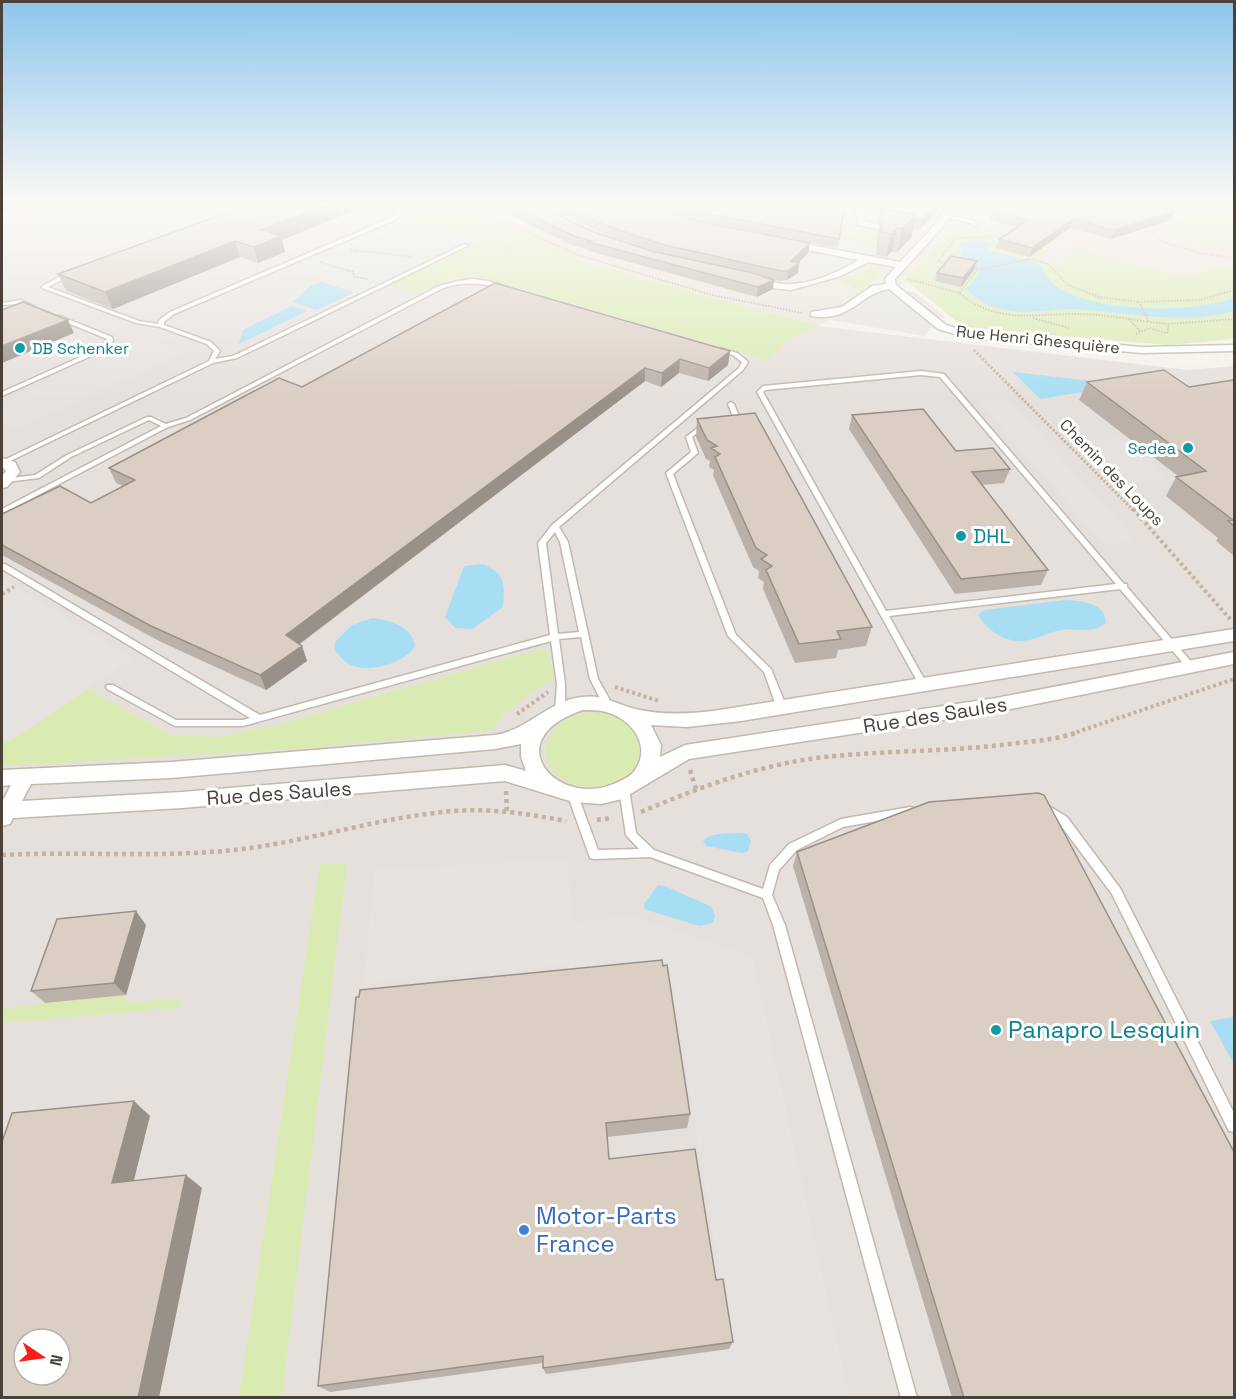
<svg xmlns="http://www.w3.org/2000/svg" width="1236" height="1399" font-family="'Space Grotesk',sans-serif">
<rect width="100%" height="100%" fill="#f6f1eb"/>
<path fill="#eae3d9" d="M468,204H1234V210L1191,209L1174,224L1159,230L1234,252V263L1183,277L981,225H970L965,232L947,236L906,282L818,326L589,263Z"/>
<path fill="#e6e0dc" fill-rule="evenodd" d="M2,204H426L500,241L818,326L1188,370L1234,366V1397L2,1398ZM24,1339H60V1375H24Z"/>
<path fill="#d9ebb3" d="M406,204H468L589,263L818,326L789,340L767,360L476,276L449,279L420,293L392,284L479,241L408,221L422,213Z
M728,204C781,215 834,222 887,231L873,244L847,239L850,235L750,217L729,229L694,220Z
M1209,206L1234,210V252L1158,230C1179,222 1187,209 1209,206Z
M969,225H981L1183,277L1234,263V339L1167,345L971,328L961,325L905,280L947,235L968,231Z
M869,264L888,267L861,291L838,280L869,269L862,266Z
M540,649L548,651L554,680C536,689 502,711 493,730L298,749L2,766V741H11L88,689L171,735L219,737L279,724Z
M595,711C662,717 652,790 590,787C527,783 534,715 595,711Z
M320,863L347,864L282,1397H239Z
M126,995V1003L182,998L179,1008L2,1023V1008Z"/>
<path fill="#e5e2e0" d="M409,221L480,241L373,293L297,270Z
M987,227L1071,249L1068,252L1072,253L1056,263L1036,259L1049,251L977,232Z
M816,253L826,255L847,260L844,264L816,273L801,270Z
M884,290L915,292L945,317L937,319L925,336L831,320Z
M143,340L181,353L23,427L2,425V403Z
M1007,398L1136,541L1105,545L977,401Z
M1120,438L1165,479L1132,483L1088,441Z
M2,578L132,659L10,741H2Z
M567,859L573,922L632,916L752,956L849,1397L330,1398V1392L546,1363V1376L729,1349L722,1288L670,969L567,978L565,965L364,984L375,870Z"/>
<path fill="#a7def3" d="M975,239L995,242L986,249L1038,263C1046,269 1046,279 1054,285C1093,313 1191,314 1234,298V311C1183,326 1126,312 1075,309C1051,308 1029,315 1006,310C989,307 978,301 966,289L981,270L963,266L959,243Z
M321,282L354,292L317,310L293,302L311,285Z
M292,306L307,311L239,344L243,330Z
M1013,372L1127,385L1040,399Z
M482,564C505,573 505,583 503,607L472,629L455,628L445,617L464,566Z
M1066,600C1082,601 1106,603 1106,623C1095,634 1075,628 1061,630C1049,632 1040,638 1029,640C1009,645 988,632 978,615L984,610Z
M372,618C389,620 413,626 415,646C404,664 368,674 349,664C343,661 339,655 335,650V642L352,625Z
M739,833L747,834L751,841L748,851L742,853L706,846L703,841C711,832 728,834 739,833Z
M658,885L665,886L712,907L715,916L713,923L699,926L644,909V904Z
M1234,1017V1064L1210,1021Z"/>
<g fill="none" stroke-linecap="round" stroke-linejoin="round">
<defs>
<path id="lane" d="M391,204H396L402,212L397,219L174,314L164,322V325L211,342L220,351L215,359L233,356L465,244L469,245L237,358L213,363L6,463H2V461L209,361L214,351L207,344L160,327L136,323L42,288V286L69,272H73V274L48,287L139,321L158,324L159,320L170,312L393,217L398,212Z
M945,215L975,221L976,225L974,226L971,223L943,217Z
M473,279L488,281L508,287L505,289C483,283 465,281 443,288L190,420L168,427L2,514V509L161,426L149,420L71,457L39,478L6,482L4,481V479L35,475L67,455L147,417H151L166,424L186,418L439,286L458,281Z
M21,300L34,306L31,308L20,304L2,305V303Z
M56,316H60L112,337L113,341L100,352L2,396V392L96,350L107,340V339L56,318Z
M720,348L737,353L747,361L748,362L743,370L559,527L568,542L598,679L612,704L610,706H604L590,679L581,637L559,639L565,684V710L560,713L555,710L557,684L551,641L243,726H175L107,689L106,687L107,685H113L176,720H243L250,718L2,569V564H5L260,715L550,635L538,543L552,525L739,368L742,362L733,355L718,351V349ZM555,532L560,542L579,632L558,634L546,543Z
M921,371L944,374L1124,584H1127V587L1194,665L1195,667L1194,669H1188L1120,589L889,616L928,686L927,688H921L757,392L763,386ZM921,375L940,377L1116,584L886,611L763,392L765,390Z
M731,402L734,404L741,421L740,422L734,423L731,421L734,419L728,404Z
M705,422L708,424L707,425L692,437L698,453L673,474L736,635L771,669L787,708L782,711L777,708L764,672L728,636L666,473L691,452L686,437Z
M624,785L627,786L629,789L636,833L654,850L763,889L770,865L789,844L841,819L910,807L914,808L915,811L914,814L910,815L843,827L797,850L779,870L772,895L785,925L917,1398H901L773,925L763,898L650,857L594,859L590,858L568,796L569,793L573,792L577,793L598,850L639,849L626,835L619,789L621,786Z
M1044,803L1067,817L1120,888L1234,1113V1132L1229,1131L1112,894L1059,823L1040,810L1039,807L1040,804Z"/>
<path id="street" d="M844,204L862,206L865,221L906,231L901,234L858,225L855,209Z
M949,204H958L939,231L895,279L896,285L946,325L969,332L1142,347L1234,345V351L1142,353L968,338L938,329L889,289C860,293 851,323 811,316V312L842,307L872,286L886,284L885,279L896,267L868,262L841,276L791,290L771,288L746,277L751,274C761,277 772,283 782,284C806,286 839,273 858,260L782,245L780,243L785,240L900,262L933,227Z
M2,458L15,462L20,472L7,487L2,488V476L6,471L2,466Z
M1234,629V641L741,721L687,727L651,725L661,745L660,757L685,745L996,698L1234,652V664L996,712L689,759L622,799L601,804L573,802L505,781L182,808L13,818L10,824L2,826V802L11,785L2,786V770L171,762L495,735C528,730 548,701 582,697C602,694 617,704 635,709C661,715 687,714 713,711ZM583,710C590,710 599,710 606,712C632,719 652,746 635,770C631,776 626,778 620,781C560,813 493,740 583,710ZM521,744V757L526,771L505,765L182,792L22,801L31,784L171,778L495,749Z"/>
<path id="secondary" d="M1171,204H1205L1199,208L1134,217L1128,213L1134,209Z
M1211,204H1234V211L1213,207Z"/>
</defs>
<use href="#lane" stroke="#c2b8ad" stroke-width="3"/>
<use href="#street" stroke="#c2b8ad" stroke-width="3"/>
<use href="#secondary" stroke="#dac19c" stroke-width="2"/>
<path stroke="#c4b29e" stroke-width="2" stroke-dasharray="1.5 1.5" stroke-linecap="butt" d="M465,204L578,255L712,295L803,313
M1158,240L1199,253L1234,258
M351,250L414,257
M320,262L353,272L355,277L368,279
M948,264L938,261L956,238L998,236
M970,268L977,270L1030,259L1048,264L1068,285L1099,297L1139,302
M977,270L959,293C998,324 1029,314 1075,314C1100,314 1124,318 1149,322
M908,279L959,293
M1234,290L1200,300L1139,302L1149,322L1169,324L1234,319
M1033,318L1069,328
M1129,319L1140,331
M1136,334L1149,328L1167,333L1169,324"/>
<path stroke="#c4b29e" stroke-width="3" stroke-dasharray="2 2" stroke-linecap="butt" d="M974,350L1134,511"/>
<path stroke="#c4b29e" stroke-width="4" stroke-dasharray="3 3" stroke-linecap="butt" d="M1133,509L1231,620
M2,594L14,587
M615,687L659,701
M517,714L548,692
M1071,734L1234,679"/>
<path stroke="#c4b29e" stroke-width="4.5" stroke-dasharray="4 4" stroke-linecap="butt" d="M690,770L696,789
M506,791L507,811
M641,812C700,787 761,764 825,757C889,750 954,752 1017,743C1037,741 1057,739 1076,733
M597,820L613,818
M2,855C79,851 157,858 234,850C308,842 379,817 453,811C491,808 529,814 566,821"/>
<use href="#lane" fill="#fff" fill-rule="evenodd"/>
<use href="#street" fill="#fff" fill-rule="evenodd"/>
<use href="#secondary" fill="#ffeccc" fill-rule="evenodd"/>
</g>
<path fill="#bcb1a8" d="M251,204H369L282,240L285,252L258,263L240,257L113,309L66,291L58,274Z
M493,204H537L591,231L655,252L661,253L599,232L542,204H648L659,210L710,224L810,243L808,253L798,263H799L798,273L787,280L780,281L770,278L773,289L757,297L589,251L588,249L575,246L510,215Z
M648,204H845L838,248L710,223Z
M880,204H939L937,212L920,229L913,228L911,238L897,252L892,251L886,257L876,255L878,231L880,222H879Z
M959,204H1085L1171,220L1111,239L1070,228L1029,257L996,248L999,239L1017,227L989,220L992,212L960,206Z
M1116,204H1164L1135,206Z
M974,270L961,287L935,281L937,273Z
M730,351L728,365L708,381L679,373L661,387L645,381L300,644L302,646L307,661L266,690L159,641L2,555V514L91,503L123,486L116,483L109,468L302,387Z
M1234,380V556L1216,541L1218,538L1166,496L1176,477L1178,476L1079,400L1087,382L1189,387Z
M852,415L956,451L1010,469L1004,483L982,485L1048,570L1041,585L955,594L849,429Z
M697,419L872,627L866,646L838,650L836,658L795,663L763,589L764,582L758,578L759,571L753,567L713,475L714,470L709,467L710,461L706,459L696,437Z
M797,852L1234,1398H952L793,866Z
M146,925L126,995L45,1003L31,991Z
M359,997L690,1114L687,1128L607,1137L609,1159L716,1280L733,1342L729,1349L546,1374L543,1368V1363L330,1392L318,1386Z"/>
<path fill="#999088" d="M2,204H19L2,213Z
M328,204H369L282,240L285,252L258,263L254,247L262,230Z
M939,204L937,212L920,229L922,220Z
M1175,211L1171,220L1111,239L1114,230Z
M916,215L911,238L897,252L902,229Z
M1073,219L1070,228L1029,257L1032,248Z
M897,228L892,251L886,257L891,234Z
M235,241L240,257L113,309L105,292Z
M810,243L808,253L793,268L799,263L798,273L787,280L788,271L791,261Z
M977,261L974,270L961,287L963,278Z
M774,280L773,289L757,297L758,287Z
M68,320L74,333L2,363V346Z
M730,351L728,365L708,381L709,368Z
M680,359L679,373L661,387L662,373Z
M645,368V381L291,650L286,635Z
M302,646L307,661L266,690L260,675Z
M136,911L146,925L126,995L114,983Z
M134,1101L150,1116L130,1196L112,1183Z
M186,1175L202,1188L159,1398H138Z"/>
<path fill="#dbcec3" stroke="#999088" stroke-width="1.5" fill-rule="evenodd" d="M251,204H328L262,230L281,236L254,247L235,241L105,292L58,274Z
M505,204H537L591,231L655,252L749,272L774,280L758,287L588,242L591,241L574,236Z
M559,204H648L659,210L710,224L810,243L791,261L799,263L788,271H781L661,244L599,223Z
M679,204H845L839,239L710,214Z
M881,204H938L922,220L915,219L916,215L883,209L882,213H880Z
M999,204H1085L1142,210L1163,207L1175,211L1114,230L1073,219L1032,248L999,239L1028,220L992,211L1002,205Z
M883,209L916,215L902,229L897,228L891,234L881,232Z
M951,256L977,261L963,278L937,273Z
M495,283L730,351L709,368L680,359L662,373L645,368L286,635L302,646L260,675L151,626L2,545V514L60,486L91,503L135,480L109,468L279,378L302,387Z
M23,302L68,320L2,346V310Z
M1164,370L1189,387L1234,380V526L1228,521L1233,520L1176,477L1206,471L1087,382Z
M923,409L956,451L993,448L1010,469L972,472L1048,570L961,579L852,415Z
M755,413L872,627L837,631L841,639L799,644L766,570L772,566L761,559L767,555L756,548L715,457L720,454L711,448L717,446L707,440L697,419Z
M1038,793L1044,795L1234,1152V1398H964L797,852L929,802Z
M136,911L114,983L31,991L57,919Z
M662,960L663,966L667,965L690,1114L606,1123L609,1159L695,1149L716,1280L723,1279L733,1342L543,1368V1356L318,1386L356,997H359L360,990Z
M134,1101L112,1183L186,1175L138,1398H2V1142L12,1113ZM24,1339H60V1375H24Z"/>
<linearGradient id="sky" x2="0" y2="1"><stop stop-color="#8ec5ec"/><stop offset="0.51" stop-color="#fbf9f6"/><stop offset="1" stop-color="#fbf9f6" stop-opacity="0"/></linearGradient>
<rect width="1236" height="400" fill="url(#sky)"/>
<g fill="#0f9aa8" stroke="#fff" stroke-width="2">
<circle cx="20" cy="348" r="6"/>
<circle cx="1188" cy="448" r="6"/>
<circle cx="961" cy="536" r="6"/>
<circle cx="996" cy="1030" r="6"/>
</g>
<circle fill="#3f7fe0" stroke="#fff" stroke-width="2" cx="524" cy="1230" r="6"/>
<g text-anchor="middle" stroke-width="6" stroke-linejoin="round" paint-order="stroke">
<g font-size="16" fill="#4b4138" stroke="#fff">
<text transform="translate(1038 339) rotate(6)" y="6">Rue Henri Ghesquière</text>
<text transform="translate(1112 472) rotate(46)" y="6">Chemin des Loups</text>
</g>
<g font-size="16" fill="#0d838f" stroke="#fff" text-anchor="start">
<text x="32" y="354">DB Schenker</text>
<text x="1176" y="454" text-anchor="end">Sedea</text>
</g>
<g font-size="20" fill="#0d838f" stroke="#fff" text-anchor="start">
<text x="973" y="543">DHL</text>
</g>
<g font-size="20" fill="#4b4138" stroke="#fff">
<text transform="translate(935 715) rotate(-9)" y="7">Rue des Saules</text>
<text transform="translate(279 793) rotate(-4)" y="7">Rue des Saules</text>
</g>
<g font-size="24" fill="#0d838f" stroke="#fff" text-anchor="start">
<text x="1008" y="1038">Panapro Lesquin</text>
</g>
<g font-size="24" fill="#366cbe" stroke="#fff" text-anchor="start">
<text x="536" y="1224">Motor-Parts<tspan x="536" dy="28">France</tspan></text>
</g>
</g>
<rect width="1236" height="1399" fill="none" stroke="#4b4138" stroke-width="6"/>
<g transform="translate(42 1357) rotate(103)"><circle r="28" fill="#ffffff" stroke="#b7b3af" stroke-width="1.5"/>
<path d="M0-4.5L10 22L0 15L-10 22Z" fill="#ff1d19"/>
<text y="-9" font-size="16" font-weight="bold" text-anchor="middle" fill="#4b4138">N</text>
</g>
</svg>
